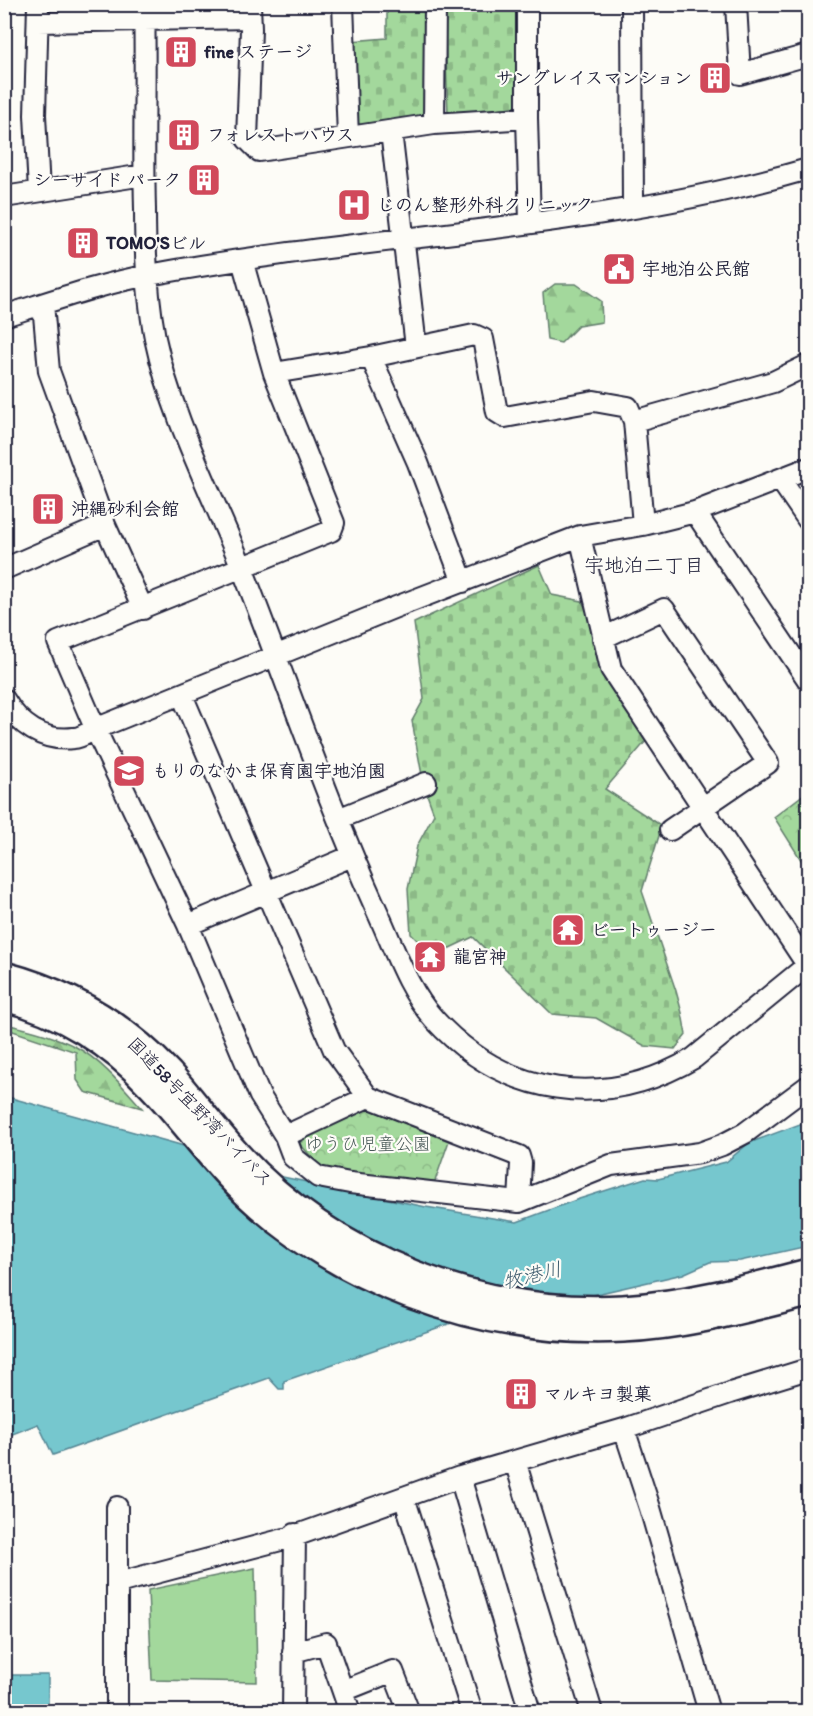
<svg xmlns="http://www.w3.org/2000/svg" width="813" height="1716" font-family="Itim,'Klee One',sans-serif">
<defs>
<pattern id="forest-firs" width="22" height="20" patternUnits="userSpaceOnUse" patternTransform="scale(1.5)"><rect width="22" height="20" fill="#a3d89c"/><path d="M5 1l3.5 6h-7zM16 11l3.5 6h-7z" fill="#8cb987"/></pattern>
<pattern id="cemetery-stones" width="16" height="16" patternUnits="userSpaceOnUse" patternTransform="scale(1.5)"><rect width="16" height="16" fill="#a3d89c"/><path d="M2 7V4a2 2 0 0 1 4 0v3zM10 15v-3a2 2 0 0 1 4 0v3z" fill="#8cb987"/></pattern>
<pattern id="park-crowns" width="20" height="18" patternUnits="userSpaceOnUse" patternTransform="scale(1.5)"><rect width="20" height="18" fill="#a3d89c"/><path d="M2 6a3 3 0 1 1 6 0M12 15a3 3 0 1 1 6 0" fill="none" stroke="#8cb987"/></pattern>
</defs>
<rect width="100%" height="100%" fill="#fdfcf7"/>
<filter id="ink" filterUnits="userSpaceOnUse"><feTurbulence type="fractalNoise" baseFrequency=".0167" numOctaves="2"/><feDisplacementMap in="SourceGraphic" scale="12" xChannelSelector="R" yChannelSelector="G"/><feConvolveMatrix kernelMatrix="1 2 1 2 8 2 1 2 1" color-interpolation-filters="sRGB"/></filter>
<g filter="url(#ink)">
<path fill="#a3d89c" stroke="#627d6c" stroke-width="1.5" d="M255,1568L257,1682L152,1680L148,1590Z"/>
<path fill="url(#forest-firs)" stroke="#627d6c" stroke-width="1.5" d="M555,284H576L601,301L602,322L578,326L561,343L547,340L543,293Z
M5,1024C28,1029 55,1036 76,1047C101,1060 124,1088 142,1108L85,1092L77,1080L76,1052L10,1030L5,1035Z"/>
<path fill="url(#cemetery-stones)" stroke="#627d6c" stroke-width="1.5" d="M387,5H427L428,117L356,126L351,41L387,38Z
M444,5H522V106L448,114Z
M539,565L552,595L582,601L647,740L605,789L662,826L642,891L676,991L682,1013L686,1035L675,1049L645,1046L596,1018L552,1014L473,937L433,956L411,934L408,889L417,846L434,814L424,786L412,721L424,699L414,623Z"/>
<path fill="url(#park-crowns)" stroke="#627d6c" stroke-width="1.5" d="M808,791V871L774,817Z
M367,1108L449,1141L435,1181L353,1176L322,1169L300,1144L303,1136Z"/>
<path fill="#76c7ce" stroke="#548593" stroke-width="1.5" d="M4,1096L177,1144L278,1176L426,1207L517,1222L576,1200L645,1178L658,1179L726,1162L749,1143L808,1121V1246L740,1261L710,1262L683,1274L475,1322L460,1320L284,1381V1389H279L269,1378L53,1455L38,1424L5,1437Z
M4,1675H48V1711H5Z"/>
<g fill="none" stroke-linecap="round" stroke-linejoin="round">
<defs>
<path id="minor" d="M38,4L35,115L39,191
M144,4C146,73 143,141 145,209C145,253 147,296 155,338C172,419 212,493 242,568C287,682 326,799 377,911C394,948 407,989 434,1019C505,1097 604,1111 694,1058L808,965
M250,4L251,29L247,139L259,151L434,124L527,118
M343,4L348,137
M527,4V118L530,222
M632,4L633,208
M736,4L740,74L808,55
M38,22L250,18
M434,124L435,4
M391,131L416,347
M4,197L144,175
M242,260L274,373
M43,304L49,371L105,525L143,609
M4,316C52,301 100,284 149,275C367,234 594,231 808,169
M371,357L418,463L463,582
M634,421L773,382L808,365
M780,479L808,520
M695,512L808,680
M643,525L634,421L628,407L594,401L505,417L497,412L483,339L474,335L371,357L274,373L334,523L331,531L58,642L99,737L188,925L260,1096L285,1136L293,1157L318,1177L350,1183L519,1202L611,1165L700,1153L722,1145L745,1133L808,1086
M580,536L611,669L808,966
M4,569L105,525
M603,638L664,609L768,763L670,830
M182,695L334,1050L368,1097L519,1156L521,1163L519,1202
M4,699C19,725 43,742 74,738C81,738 89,732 95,729L396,607L580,536L643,525L695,512L808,468
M338,819L426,783
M188,925L352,856
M285,1136L368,1097
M624,1429L650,1508L709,1712
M515,1461L592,1712
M460,1477L530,1712
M404,1497L472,1712
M117,1507V1712
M118,1583L292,1537L460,1477L624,1429L730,1393L808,1369
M293,1652L326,1643L350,1712
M343,1691L393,1671L409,1712
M293,1712L295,1534"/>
<path id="highway" d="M4,976C68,993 124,1026 169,1074C192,1100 213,1129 237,1155C333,1260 481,1317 623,1309C686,1305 748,1289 808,1273
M4,997C61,1010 113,1044 152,1086C179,1114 201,1145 228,1174C326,1280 480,1335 623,1328C687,1325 747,1308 808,1293"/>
</defs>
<use href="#minor" stroke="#22223b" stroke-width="24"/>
<use href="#highway" stroke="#22223b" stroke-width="32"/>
<use href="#minor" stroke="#fdfcf7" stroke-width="20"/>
<use href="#highway" stroke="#fdfcf7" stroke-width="27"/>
</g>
</g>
<defs>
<symbol id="building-square" viewBox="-11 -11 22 22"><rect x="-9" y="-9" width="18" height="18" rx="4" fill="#d1495b" stroke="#fdfcf7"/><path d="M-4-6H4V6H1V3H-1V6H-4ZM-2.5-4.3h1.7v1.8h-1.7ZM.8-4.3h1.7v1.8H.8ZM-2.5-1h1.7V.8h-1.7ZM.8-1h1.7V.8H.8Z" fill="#fff"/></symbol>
<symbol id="hospital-square" viewBox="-11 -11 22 22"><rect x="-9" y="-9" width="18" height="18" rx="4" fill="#d1495b" stroke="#fdfcf7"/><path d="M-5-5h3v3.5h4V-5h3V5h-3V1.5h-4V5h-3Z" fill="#fff"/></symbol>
<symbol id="civic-square" viewBox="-11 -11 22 22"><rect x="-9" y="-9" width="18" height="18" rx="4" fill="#d1495b" stroke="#fdfcf7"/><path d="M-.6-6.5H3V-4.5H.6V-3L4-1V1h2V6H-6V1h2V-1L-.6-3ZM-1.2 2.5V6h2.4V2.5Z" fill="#fff"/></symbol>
<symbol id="school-square" viewBox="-11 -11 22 22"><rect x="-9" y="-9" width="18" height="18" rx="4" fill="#d1495b" stroke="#fdfcf7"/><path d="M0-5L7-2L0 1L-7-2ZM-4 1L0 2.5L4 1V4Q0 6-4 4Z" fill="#fff"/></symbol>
<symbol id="temple-square" viewBox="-11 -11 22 22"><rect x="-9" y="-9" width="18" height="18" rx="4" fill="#d1495b" stroke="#fdfcf7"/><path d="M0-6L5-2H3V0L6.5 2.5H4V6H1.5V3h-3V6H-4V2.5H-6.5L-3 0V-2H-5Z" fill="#fff"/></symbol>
</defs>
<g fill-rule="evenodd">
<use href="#building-square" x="162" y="33" width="38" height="38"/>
<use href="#building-square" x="696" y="59" width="38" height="38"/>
<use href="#building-square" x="165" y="116" width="38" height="38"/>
<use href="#building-square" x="185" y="161" width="38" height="38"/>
<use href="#hospital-square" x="335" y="186" width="38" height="38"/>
<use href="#building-square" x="64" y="224" width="38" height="38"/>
<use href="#civic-square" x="600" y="250" width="38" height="38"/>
<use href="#building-square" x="29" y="490" width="38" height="38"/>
<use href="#school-square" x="110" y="752" width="38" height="38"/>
<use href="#temple-square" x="549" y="911" width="38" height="38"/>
<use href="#temple-square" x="411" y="938" width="38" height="38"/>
<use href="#building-square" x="502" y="1375" width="38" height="38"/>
</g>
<g text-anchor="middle" stroke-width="4.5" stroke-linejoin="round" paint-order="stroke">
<g font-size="18" font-weight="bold" fill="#22223b" stroke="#fdfcf7" text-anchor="start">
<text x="204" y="58">fine ステージ</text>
<text x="692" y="84" text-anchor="end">サングレイスマンション</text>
<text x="207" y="141">フォレスト ハウス</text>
<text x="181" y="186" text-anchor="end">シーサイド パーク</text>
<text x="377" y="211">じのん整形外科クリニック</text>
<text x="106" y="249">TOMO'Sビル</text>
<text x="642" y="275">宇地泊公民館</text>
<text x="71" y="515">沖縄砂利会館</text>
<text x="152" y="777">もりのなかま保育園宇地泊園</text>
<text x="591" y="936">ビートゥージー</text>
<text x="453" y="963">龍宮神</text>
<text x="544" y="1400">マルキヨ製菓</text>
</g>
<g font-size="18" fill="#22223b" stroke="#fdfcf7">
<text transform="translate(200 1112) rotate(46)" y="6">国道58号宜野湾バイパス</text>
</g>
<g font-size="18" fill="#495958" stroke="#fdfcf7">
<text x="368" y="1150">ゆうひ児童公園</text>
</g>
<g font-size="20" fill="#22223b" stroke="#fdfcf7">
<text x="644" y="572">宇地泊二丁目</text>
</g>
<g font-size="20" font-style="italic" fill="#3f5c6e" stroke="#fdfcf7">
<text transform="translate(532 1275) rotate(-13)" y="7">牧港川</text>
</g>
</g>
<rect width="813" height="1716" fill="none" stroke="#fdfcf7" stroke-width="24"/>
<rect x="12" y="12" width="789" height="1692" fill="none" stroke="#22223b" stroke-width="2" filter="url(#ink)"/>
</svg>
